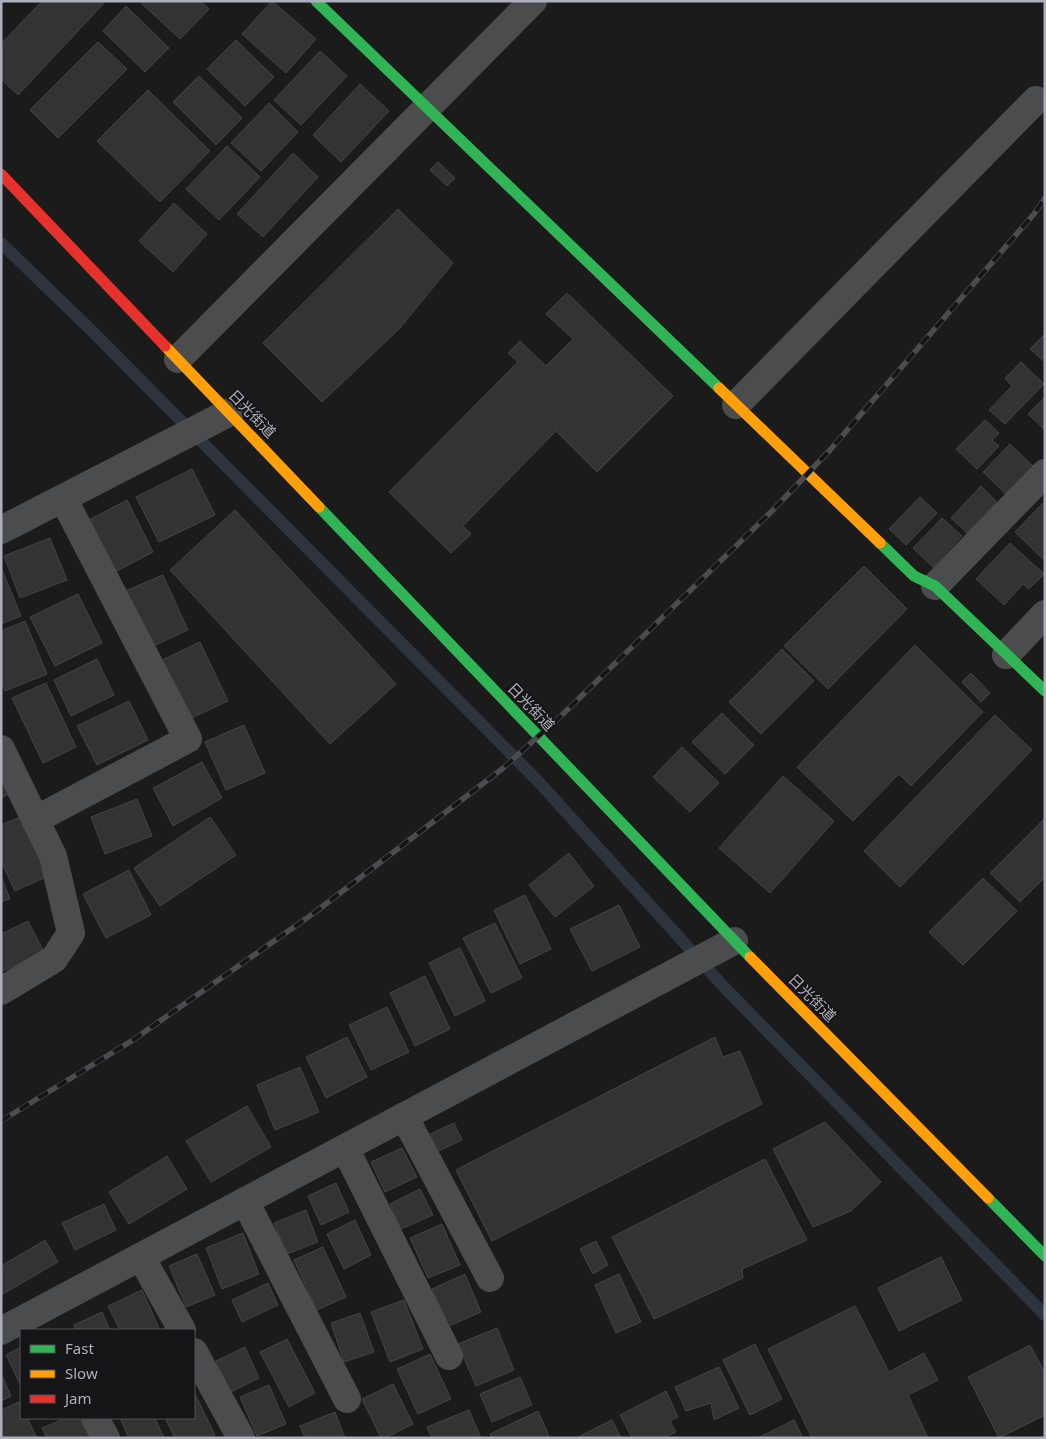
<svg xmlns="http://www.w3.org/2000/svg" width="1046" height="1439" font-family="'Noto Sans','Noto Sans JP',sans-serif">
<rect width="100%" height="100%" fill="#1b1b1b"/>
<g fill="none" stroke-linecap="round" stroke-linejoin="round">
<path stroke="#2e343d" stroke-width="12" d="M1,243L93,332L537,780L724,987L1045,1315"/>
</g>
<path fill="#333" stroke="#434447" d="M42,1H106L18,95L1,79V44Z
M139,1H200L209,9L180,39Z
M272,1L316,39L286,73L242,34Z
M126,6L169,48L145,72L103,31Z
M236,40L274,77L245,106L207,69Z
M98,42L127,69L58,138L30,110Z
M320,51L347,76L301,125L274,100Z
M199,76L242,118L216,145L173,102Z
M360,84L389,111L341,162L313,135Z
M148,90L210,151L160,202L97,141Z
M269,103L298,132L261,171L231,143Z
M227,146L260,177L219,220L186,189Z
M293,153L318,177L263,237L237,214Z
M438,162L455,178L447,186L430,170Z
M174,203L207,234L173,272L139,241Z
M398,209L453,263L400,328L322,402L263,343Z
M567,293L673,396L597,472L556,431L463,526L471,534L451,553L389,492L518,362L508,353L520,341L546,366L573,339L546,314Z
M1045,334V362L1030,349Z
M1021,362L1044,384L1005,424L989,410L1012,386L1005,378Z
M1045,397V430L1028,414Z
M985,420L999,433L992,440L999,446L977,469L956,449Z
M1010,444L1034,467L1007,495L983,472Z
M192,469L215,515L159,542L136,497Z
M981,486L997,502L967,533L951,518Z
M920,497L937,513L906,545L889,529Z
M127,500L153,552L113,573L87,521Z
M1045,501V561L1015,532Z
M235,510L396,684L330,744L170,570Z
M942,518L962,536L933,567L913,548Z
M50,538L67,580L20,598L4,556Z
M1010,543L1044,574L1029,589L1023,584L1004,605L976,579Z
M864,566L907,609L828,689L784,646Z
M1,567L21,616L1,624Z
M163,575L188,630L149,648L123,592Z
M78,594L102,643L55,666L30,617Z
M25,621L47,674L5,691L1,683V631Z
M200,642L228,701L187,720L160,661Z
M915,645L983,712L911,786L899,774L853,821L797,767Z
M782,649L814,681L761,734L729,702Z
M97,659L114,695L71,716L54,680Z
M971,673L990,693L981,702L962,682Z
M46,683L76,747L43,763L12,698Z
M129,701L148,740L97,765L77,726Z
M722,713L754,745L725,774L692,742Z
M995,715L1032,750L900,887L864,851Z
M244,725L265,773L226,790L205,742Z
M682,747L719,783L690,812L653,777Z
M202,762L222,798L173,826L153,788Z
M1,772L11,793L1,798Z
M783,776L834,821L770,893L719,848Z
M137,799L152,836L105,854L91,817Z
M22,816L48,876L15,891L1,861V825Z
M210,817L236,855L160,906L134,868Z
M1045,818V877L1020,902L990,873Z
M569,853L594,886L555,917L529,885Z
M129,870L151,915L106,938L83,894Z
M1,876L10,899L1,902Z
M983,878L1017,911L963,965L929,932Z
M525,895L551,949L520,964L494,910Z
M619,905L640,947L592,971L570,929Z
M28,921L44,952L1,972V934Z
M495,923L522,978L491,993L463,938Z
M460,948L485,1001L455,1016L429,963Z
M425,976L450,1029L415,1046L390,993Z
M387,1007L409,1052L371,1070L349,1025Z
M347,1037L367,1077L326,1098L306,1057Z
M715,1037L723,1057L740,1051L762,1104L492,1241L456,1170Z
M300,1067L319,1112L275,1130L257,1085Z
M247,1106L271,1147L211,1182L186,1141Z
M825,1122L881,1182L851,1211L813,1227L773,1149Z
M454,1123L462,1140L436,1152L428,1135Z
M402,1148L417,1177L385,1192L371,1162Z
M167,1156L187,1189L129,1224L109,1192Z
M765,1159L807,1240L742,1269L743,1278L654,1319L612,1237Z
M336,1183L349,1212L321,1225L308,1196Z
M420,1189L433,1215L401,1229L390,1204Z
M104,1204L116,1230L75,1250L62,1223Z
M306,1210L318,1242L287,1254L274,1223Z
M355,1220L371,1255L344,1269L327,1234Z
M442,1224L460,1265L428,1278L410,1238Z
M243,1233L259,1274L222,1289L206,1248Z
M45,1240L58,1262L1,1295V1266Z
M596,1241L608,1265L593,1274L580,1249Z
M323,1247L346,1297L317,1310L294,1260Z
M197,1254L215,1295L186,1307L169,1266Z
M941,1257L962,1300L899,1331L878,1288Z
M465,1274L481,1312L449,1326L432,1289Z
M619,1274L641,1322L616,1333L595,1285Z
M268,1283L278,1305L242,1322L232,1300Z
M142,1290L160,1330H120L108,1306Z
M404,1300L423,1349L390,1362L371,1312Z
M855,1306L889,1372L924,1353L938,1380L908,1395L928,1438H812L768,1349Z
M102,1312L110,1330H76L74,1325Z
M360,1313L374,1352L344,1362L331,1323Z
M497,1328L514,1370L476,1386L458,1344Z
M287,1339L315,1393L289,1407L260,1352Z
M755,1344L782,1399L750,1415L723,1360Z
M1030,1345L1045,1373V1415L999,1438L968,1377Z
M21,1347V1386L6,1355Z
M245,1347L259,1378L231,1392L216,1361Z
M430,1354L451,1399L418,1414L397,1369Z
M719,1367L739,1408L714,1420L711,1403L686,1411L675,1387Z
M1,1373L11,1396L1,1401Z
M520,1377L532,1405L492,1422L480,1394Z
M393,1384L413,1424L385,1438H381L362,1399Z
M269,1385L286,1424L257,1436L240,1397Z
M666,1391L678,1417L670,1421L676,1432L664,1438H632L620,1415Z
M194,1392L215,1435L209,1438H175L165,1418H194Z
M19,1402L21,1407V1418H27L37,1438H1V1410Z
M469,1410L481,1438H432L427,1427Z
M538,1411L549,1436L545,1438H492L490,1434Z
M335,1412L345,1438H305L300,1426Z
M66,1418H82L90,1438H47L42,1428Z
M120,1418H155L164,1438H129Z
M612,1420L621,1438H576Z
M794,1420L803,1438H758Z"/>
<g fill="none" stroke-linecap="round" stroke-linejoin="round">
<path stroke="#4b4c4e" stroke-width="28" d="M178,359L533,1
M736,405L1036,100
M1,530L230,412
M935,586L1045,473
M1006,655L1045,614
M1,749L53,856L71,933L54,959L1,991
M35,820L188,739L63,498
M404,1116L490,1278
M345,1148L449,1356
M245,1201L347,1399
M141,1257L182,1330
M1,1331L734,941
M194,1352L241,1438
M95,1418L106,1438"/>
<path stroke="#30b455" stroke-width="11" d="M316,1L719,388
M319,507L750,957
M880,543L914,576L935,586L1045,691
M988,1198L1045,1256"/>
<path stroke="#ff9f0a" stroke-width="11" d="M165,346L319,507
M719,388L880,543
M750,957L988,1198"/>
<path stroke="#e5322d" stroke-width="11" d="M1,174L165,346"/>
<defs>
<path id="rail" d="M1,1121L133,1040L314,913L502,769L563,714L773,510L830,450L1034,214L1045,198"/>
</defs>
<use href="#rail" stroke="#4b4c4f" stroke-width="5.5"/>
<use href="#rail" stroke="#151517" stroke-width="4" stroke-dasharray="11" stroke-linecap="butt"/>
</g>
<g text-anchor="middle" stroke-width="4" stroke-linejoin="round" paint-order="stroke">
<g font-size="15" fill="#adb0bb" stroke="#151517">
<text transform="translate(252 414) rotate(46)" y="5">日光街道</text>
<text transform="translate(531 707) rotate(46)" y="5">日光街道</text>
<text transform="translate(812 998) rotate(45)" y="5">日光街道</text>
</g>
</g>
<rect width="1046" height="1439" fill="none" stroke="#adb0bb" stroke-width="5"/>
<rect x="20" y="1329" width="175" height="90" fill="#151517" stroke="#525359"/>
<rect x="30" y="1345" width="25" height="8" fill="#30b455" stroke="#525359"/>
<text x="65" y="1354" font-size="15" fill="#adb0bb">Fast</text>
<rect x="30" y="1370" width="25" height="8" fill="#ff9f0a" stroke="#525359"/>
<text x="65" y="1379" font-size="15" fill="#adb0bb">Slow</text>
<rect x="30" y="1395" width="25" height="8" fill="#e5322d" stroke="#525359"/>
<text x="65" y="1404" font-size="15" fill="#adb0bb">Jam</text>
</svg>
